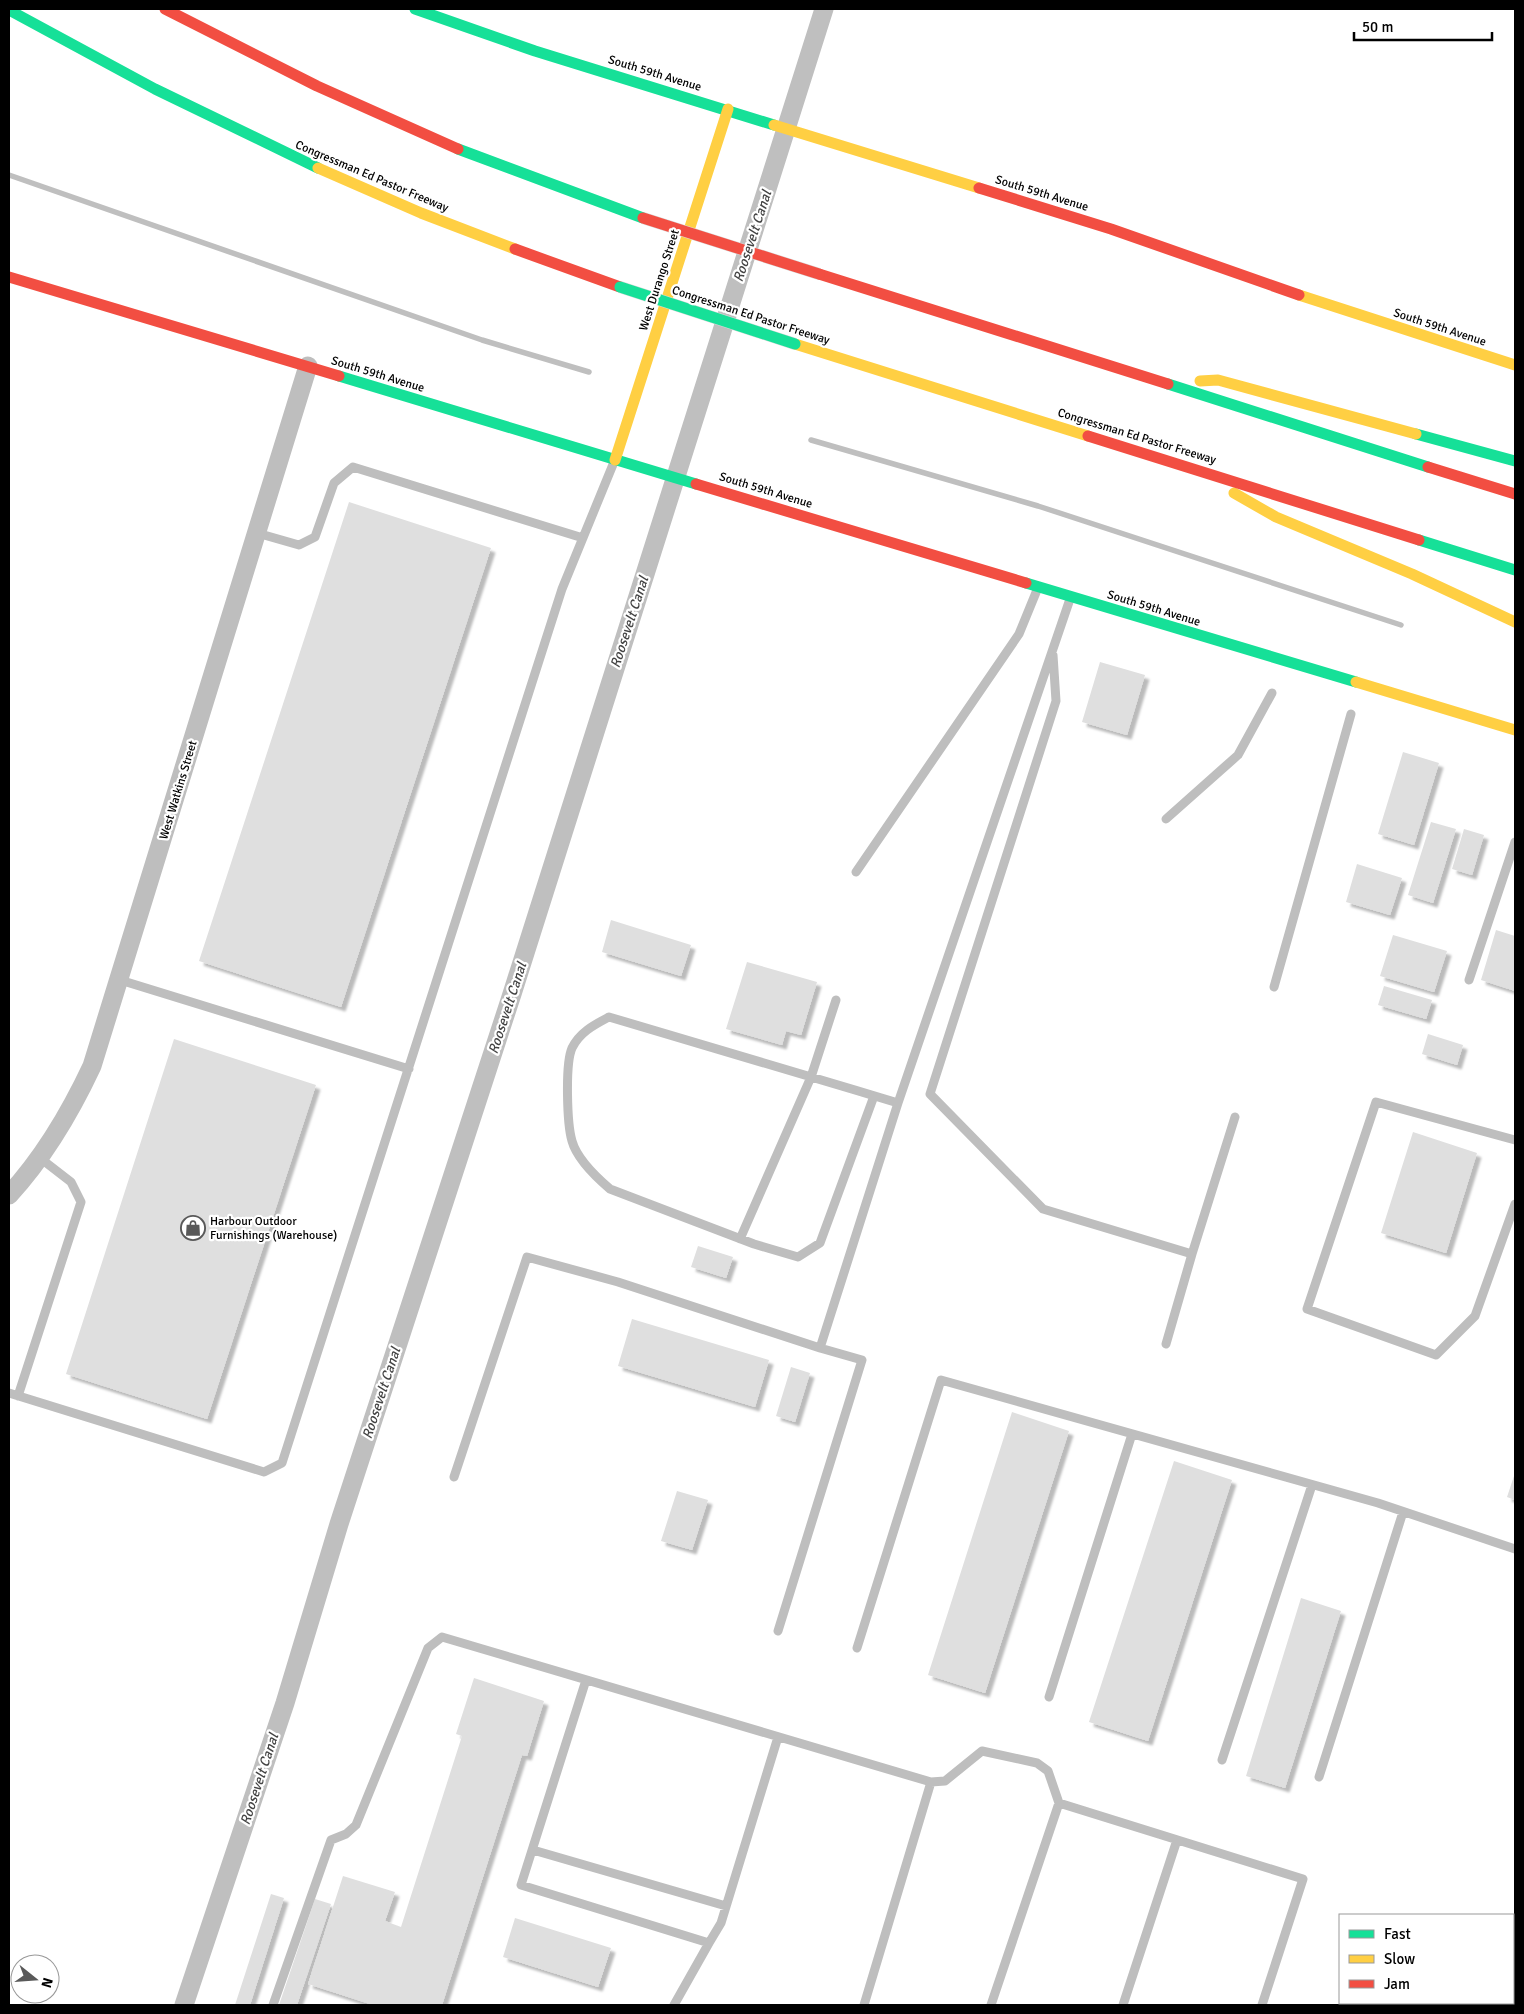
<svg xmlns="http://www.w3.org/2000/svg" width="1524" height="2014" font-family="Signika,sans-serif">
<defs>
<filter id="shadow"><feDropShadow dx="4.5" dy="4.5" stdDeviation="1" flood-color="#0004"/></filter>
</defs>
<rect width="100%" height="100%" fill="#fff"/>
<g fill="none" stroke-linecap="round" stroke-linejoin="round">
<path stroke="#bfbfbf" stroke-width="5.5" d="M9,175L482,340L589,372
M811,440L1038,506L1401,625"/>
<path stroke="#bfbfbf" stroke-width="19" d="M184,2005L285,1703L339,1524L512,994L824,9"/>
</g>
<path fill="#dfdfdf" filter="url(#shadow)" d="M349,502L491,548L341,1007L199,961Z
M1100,662L1145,675L1127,735L1082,722Z
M1403,752L1439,763L1414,845L1378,834Z
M1431,822L1456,829L1433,903L1408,895Z
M1464,829L1484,835L1472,875L1452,869Z
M1357,864L1402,878L1390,915L1346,902Z
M611,920L691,945L681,976L602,952Z
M1496,930L1515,936V991L1481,980Z
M1393,935L1447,951L1434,992L1380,976Z
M747,962L817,982L801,1035L786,1031L782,1045L726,1029Z
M1384,986L1432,1000L1426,1019L1378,1005Z
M1428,1034L1463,1045L1457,1065L1422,1054Z
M174,1039L316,1085L207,1419L66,1374Z
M1413,1132L1477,1153L1446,1253L1381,1233Z
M698,1246L733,1257L726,1278L691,1267Z
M632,1319L769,1360L755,1407L618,1366Z
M791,1367L810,1373L795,1422L776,1416Z
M1012,1412L1069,1431L985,1693L928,1675Z
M1174,1461L1232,1480L1148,1741L1089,1722Z
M1515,1473V1500L1507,1497Z
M677,1491L708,1500L692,1550L661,1541Z
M1301,1598L1341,1611L1285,1788L1246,1776Z
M474,1678L544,1701L527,1756L522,1755L442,2005H373L308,1984L343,1876L395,1892L385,1921L401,1927L462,1736L456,1734Z
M271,1894L284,1898L250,2005H235Z
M315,1899L331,1904L297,2005H279Z
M515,1918L611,1948L598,1987L503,1957Z"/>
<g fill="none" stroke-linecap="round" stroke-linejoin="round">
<path stroke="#bebebe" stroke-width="9" d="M257,533L299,545L315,537L334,483L353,467L583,538
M1053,655L1056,701L930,1094L1043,1209L1192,1254L1235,1117
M1166,819L1238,755L1272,693
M856,872L1019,634L1037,590
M120,980L409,1069
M1469,980L1515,842
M1274,987L1351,714
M874,1096L820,1243L798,1257L754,1244L610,1189C596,1177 577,1159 572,1141C567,1124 565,1064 572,1048C580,1032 594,1025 609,1017L855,1090L898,1103
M1515,1140L1376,1102L1307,1309L1436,1355L1475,1316L1515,1204
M740,1239L811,1077L836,1000
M1166,1344L1192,1254
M9,1393L264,1472L282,1463L562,589L614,462
M18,1396L81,1202L71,1182L40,1158
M454,1477L527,1257L618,1282L820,1348L898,1103L1070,599
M778,1631L862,1360L820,1348
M857,1648L941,1380L1378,1503L1515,1549
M586,1680L521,1885L709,1943L721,1923L778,1737
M1049,1697L1132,1434
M1222,1760L1312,1485
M1319,1777L1403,1512
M533,1850L726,1906
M273,2005L331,1840L346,1834L356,1825L428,1648L442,1637L931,1782L945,1781L982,1751L1037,1763L1048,1771L1059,1803
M674,2005L709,1943
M864,2005L931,1782
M991,2005L1059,1803L1303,1879L1262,2005
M1123,2005L1177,1840"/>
<path stroke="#bebebe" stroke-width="19" d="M9,1195C45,1156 70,1113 92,1066L308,366"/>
<path stroke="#16e098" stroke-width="11" d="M415,9L535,51L774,125
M9,10L155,89L318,168
M458,149L643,218
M339,376L696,484
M1168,384L1428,467
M1416,434L1515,461
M1419,540L1515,570
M1026,583L1356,682"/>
<path stroke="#ffcf43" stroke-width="11" d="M774,125L979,188
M318,168L421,213L515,249
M1299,295L1515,365
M795,344L1088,436
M1200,381L1218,380L1416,434
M615,460L728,109
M1234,493L1276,517L1412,574L1515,622
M1356,682L1515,730"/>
<path stroke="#f24e42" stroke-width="11" d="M165,9L317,86L458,149
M979,188L1111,229L1299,295
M515,249L620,287
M819,274L1168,384
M9,277L339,376
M1088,436L1419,540
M1428,467L1515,494
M696,484L1026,583"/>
<defs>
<path id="fast-bridge" d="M620,287L795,344"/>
<path id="jam-bridge" d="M643,218L819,274"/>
</defs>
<use href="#fast-bridge" stroke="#dbdbdb" stroke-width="12" stroke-linecap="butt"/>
<use href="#jam-bridge" stroke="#dbdbdb" stroke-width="12" stroke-linecap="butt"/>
<use href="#fast-bridge" stroke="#16e098" stroke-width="11"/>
<use href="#jam-bridge" stroke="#f24e42" stroke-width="11"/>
</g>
<defs>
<symbol id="shop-ring" viewBox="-11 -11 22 22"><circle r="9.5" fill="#fff" stroke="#595959" stroke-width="1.5"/><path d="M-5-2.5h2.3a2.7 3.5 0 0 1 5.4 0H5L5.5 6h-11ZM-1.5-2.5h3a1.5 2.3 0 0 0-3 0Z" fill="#595959"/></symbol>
</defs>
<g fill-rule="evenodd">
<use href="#shop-ring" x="179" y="1214" width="28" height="28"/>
</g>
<g text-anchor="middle" stroke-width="4.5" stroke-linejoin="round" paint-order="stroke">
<g font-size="12" fill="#000" stroke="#fff">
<text transform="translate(655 73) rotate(17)" y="4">South 59th Avenue</text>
<text transform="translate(372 176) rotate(23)" y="4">Congressman Ed Pastor Freeway</text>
<text transform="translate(1042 193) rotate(17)" y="4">South 59th Avenue</text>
<text transform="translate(659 280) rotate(-72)" y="4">West Durango Street</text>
<text transform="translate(751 315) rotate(18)" y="4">Congressman Ed Pastor Freeway</text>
<text transform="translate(1440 327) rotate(18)" y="4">South 59th Avenue</text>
<text transform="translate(378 374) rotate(17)" y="4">South 59th Avenue</text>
<text transform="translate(1137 436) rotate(17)" y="4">Congressman Ed Pastor Freeway</text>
<text transform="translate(766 490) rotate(17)" y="4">South 59th Avenue</text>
<text transform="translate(1154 608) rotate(17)" y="4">South 59th Avenue</text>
<text transform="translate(178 790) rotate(-73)" y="4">West Watkins Street</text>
</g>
<g font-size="12" fill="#000" stroke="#fff" text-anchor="start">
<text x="210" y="1225">Harbour Outdoor<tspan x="210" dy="14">Furnishings (Warehouse)</tspan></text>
</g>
<g font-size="14" font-style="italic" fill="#444" stroke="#fff">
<text transform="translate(752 236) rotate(-72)" y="5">Roosevelt Canal</text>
<text transform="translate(629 622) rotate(-72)" y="5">Roosevelt Canal</text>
<text transform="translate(507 1008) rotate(-72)" y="5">Roosevelt Canal</text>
<text transform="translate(381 1393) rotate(-72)" y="5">Roosevelt Canal</text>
<text transform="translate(259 1779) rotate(-72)" y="5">Roosevelt Canal</text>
</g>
</g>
<rect width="1524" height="2014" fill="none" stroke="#000000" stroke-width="20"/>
<rect x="1339" y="1914" width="175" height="90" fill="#ffffff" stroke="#999999"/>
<rect x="1349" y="1930" width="25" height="8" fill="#16e098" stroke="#999999"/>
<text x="1384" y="1939" font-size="15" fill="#000000">Fast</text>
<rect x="1349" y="1955" width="25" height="8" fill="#ffcf43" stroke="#999999"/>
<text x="1384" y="1964" font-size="15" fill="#000000">Slow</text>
<rect x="1349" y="1980" width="25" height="8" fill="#f24e42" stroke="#999999"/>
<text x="1384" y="1989" font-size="15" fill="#000000">Jam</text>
<g transform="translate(35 1979) rotate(107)"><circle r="24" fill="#ffffff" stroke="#999999"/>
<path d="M0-4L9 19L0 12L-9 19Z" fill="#595959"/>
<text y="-8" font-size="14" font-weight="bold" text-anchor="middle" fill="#000000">N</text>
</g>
<path d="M1354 32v8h138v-8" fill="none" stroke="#000000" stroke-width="2.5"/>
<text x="1362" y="32" font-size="15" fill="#000000" stroke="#ffffff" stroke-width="4" paint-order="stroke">50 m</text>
</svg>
